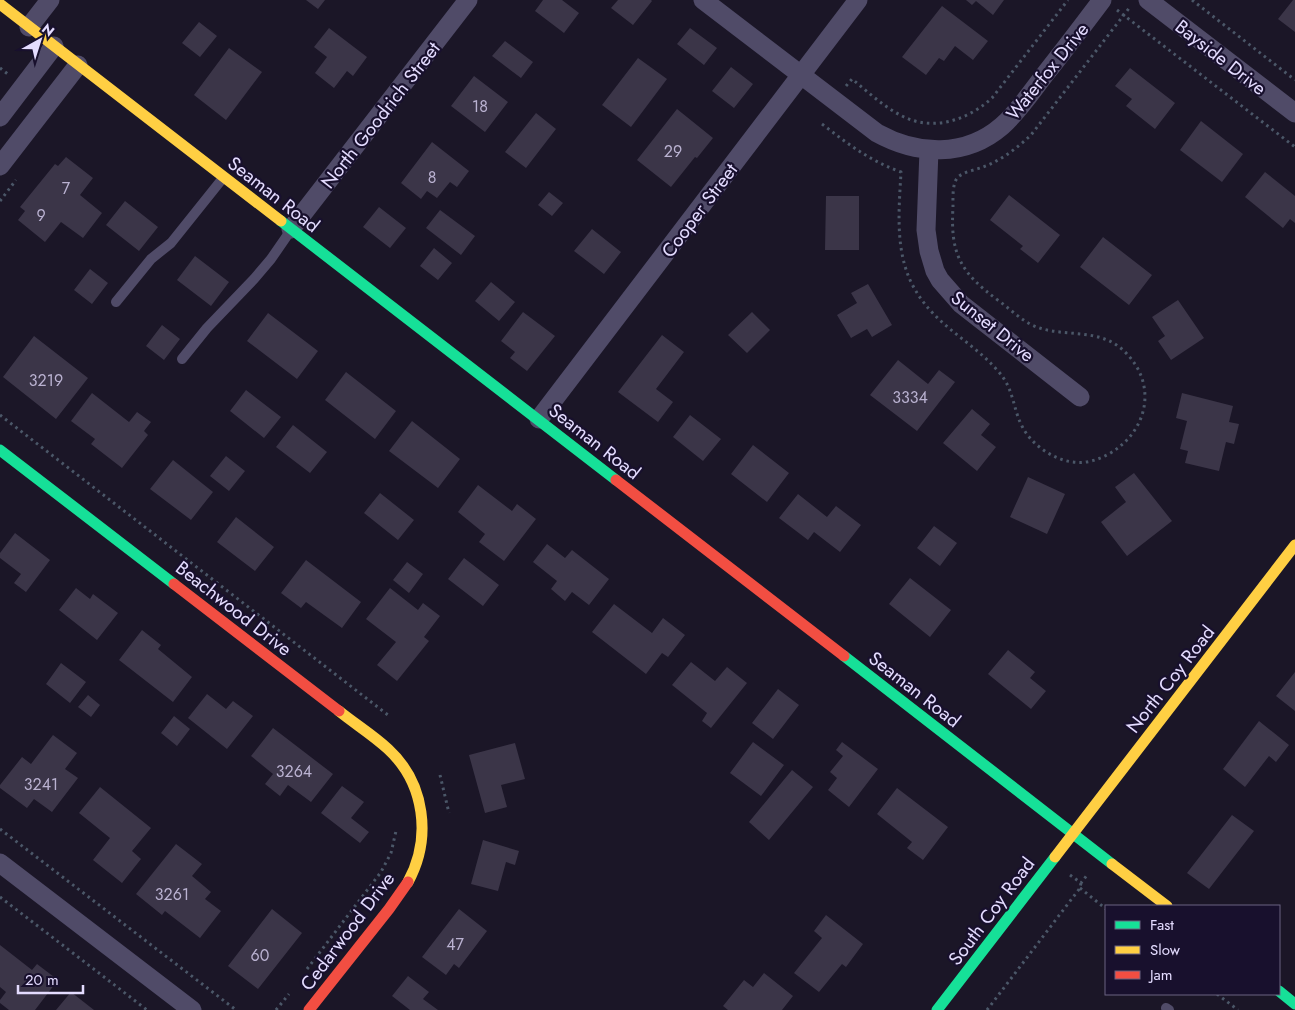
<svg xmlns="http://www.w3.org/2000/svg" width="1295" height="1010" font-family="Jost,sans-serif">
<rect width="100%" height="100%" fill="#1b1627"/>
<path fill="#3b3548" d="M306,0H325L318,9Z
M543,0H562L579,13L564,33L535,11Z
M618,0H651L652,1L633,25L611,8Z
M966,0H1004L993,15L976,1L972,5Z
M1293,0H1295V32L1278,19Z
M942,6L988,41L973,60L955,46L944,61L939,58L926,75L902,57Z
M199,22L217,36L200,57L182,43Z
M329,28L367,57L353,76L347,71L334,88L315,73L327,57L314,47Z
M690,28L717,48L704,65L677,44Z
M505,41L533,62L521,78L492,56Z
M229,48L262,72L226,120L194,95Z
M638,58L667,79L631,127L602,105Z
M731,67L753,84L734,108L712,91Z
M1130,68L1175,103L1155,129L1126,106L1132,99L1115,86Z
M474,76L508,102L485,132L451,106Z
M677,109L713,138L697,158L695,157L671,187L637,160Z
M536,113L556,129L526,168L505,152Z
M1201,121L1243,154L1222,182L1180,150Z
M432,142L469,171L457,187L450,182L437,198L427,191L421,199L401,183Z
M66,157L93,178L80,195L102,213L83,238L61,222L45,242L18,220L25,211L20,207L55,164L58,166Z
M1265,172L1295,196V223L1290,219L1283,228L1245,197Z
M549,192L563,203L552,216L538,205Z
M1009,195L1060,235L1038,263L1020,249L1023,246L990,220Z
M826,196H859V250H825Z
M125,201L158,227L139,251L106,225Z
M379,207L406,228L390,248L363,227Z
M440,210L475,236L461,255L426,228Z
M592,229L621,252L604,274L574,251Z
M1103,237L1152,275L1129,305L1080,267Z
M434,248L452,263L438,280L420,266Z
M195,256L229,282L211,306L177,280Z
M90,269L108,283L92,304L74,290Z
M491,282L515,302L499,321L475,301Z
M868,284L892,325L872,337L867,329L851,338L837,315L857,303L851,293Z
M1178,300L1204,338L1171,360L1158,341L1165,336L1152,317Z
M523,312L555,336L527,371L510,358L515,352L501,341Z
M752,312L770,330L747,353L728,335Z
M268,313L318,351L297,379L247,341Z
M162,325L180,339L164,360L146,346Z
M662,335L684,352L656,389L673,402L658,422L618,392Z
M34,336L88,378L56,419L3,377Z
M898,360L928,384L939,370L955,382L917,431L870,395Z
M346,372L396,411L375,439L325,400Z
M246,390L281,417L264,438L230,411Z
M92,393L129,422L137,412L151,422L144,431L148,435L122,468L91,444L95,439L71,421Z
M1182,393L1233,406L1229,422L1239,424L1234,444L1226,442L1219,471L1185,463L1188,451L1180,449L1187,421L1176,418Z
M972,409L990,424L981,435L996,447L977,471L943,443Z
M690,415L721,439L703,461L673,437Z
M412,421L460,459L438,488L389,451Z
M293,425L327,452L310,473L276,447Z
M753,445L789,473L767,502L731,474Z
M226,456L245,471L229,491L210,476Z
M173,460L213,492L191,520L150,489Z
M1134,473L1172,521L1127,556L1101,522L1126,502L1115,487Z
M1028,477L1065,494L1047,534L1010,517Z
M478,485L512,511L517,504L536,519L504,561L479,542L485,534L458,512Z
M380,493L414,520L398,540L364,513Z
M798,494L827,517L836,506L861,525L840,552L814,532L808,540L779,518Z
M236,517L274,547L255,571L217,542Z
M934,526L957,543L940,566L917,548Z
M15,533L50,560L26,592L14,583L21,574L0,558V553Z
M547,544L565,558L572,550L609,579L589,605L572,592L565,601L551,589L557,581L533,562Z
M464,558L499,585L483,606L448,579Z
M306,560L361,602L342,628L306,602L301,608L281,593Z
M407,562L423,574L409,593L393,580Z
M910,578L951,610L930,637L889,604Z
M76,588L90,599L93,594L118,613L97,640L59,610Z
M390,588L418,610L423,603L440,616L424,637L429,641L397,681L377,665L396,642L366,619Z
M614,604L652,633L663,618L685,635L668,657L662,653L646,674L592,632Z
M142,630L161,645L158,649L192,677L173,702L119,660Z
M1008,650L1035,672L1030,678L1046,691L1031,709L988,674Z
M691,662L715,681L727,667L747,683L711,728L702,721L707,713L672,685Z
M61,663L86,682L70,703L46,684Z
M1295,672V711L1276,696Z
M778,689L799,705L773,739L752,723Z
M207,694L226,709L233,701L253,716L227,749L188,718Z
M88,695L100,705L91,717L78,707Z
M174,716L190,729L177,746L161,733Z
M1259,721L1289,745L1276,762L1269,756L1245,787L1223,769Z
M273,728L333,774L311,802L288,785L280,796L265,784L273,774L251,756Z
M53,735L77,753L65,769L78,778L52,812L34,799L27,808L0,788V785L22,757L31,764Z
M753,742L784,765L761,796L730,773Z
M842,742L878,769L849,807L828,790L837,778L830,772L843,756L836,750Z
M515,743L525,779L501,785L507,807L485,813L469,755Z
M792,770L813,787L769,840L749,822Z
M342,786L364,802L351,818L369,832L360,843L321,813Z
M100,787L151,828L132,851L141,859L122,883L93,860L110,838L79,813Z
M897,788L948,827L923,860L907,848L912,842L877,814Z
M1232,815L1254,831L1209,889L1187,873Z
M483,840L519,851L515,865L506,862L498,891L471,884Z
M176,844L202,864L192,876L211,892L205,899L221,911L200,938L165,911L162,915L136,894Z
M272,909L302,933L258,989L228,966Z
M459,909L487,931L459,968L454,964L446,975L422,957Z
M826,915L863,944L846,967L842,964L819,992L794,973L822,938L814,931Z
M0,945L32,970L37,964L58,980L35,1010H9L0,1003V1000L6,992L0,987Z
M764,973L793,996L782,1010H728L723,1006L744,980L753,987Z
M408,976L429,992L423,999L438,1010H410L392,996Z
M71,992L94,1010H56Z"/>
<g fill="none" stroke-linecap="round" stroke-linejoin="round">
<path stroke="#4b5768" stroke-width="3" stroke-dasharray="2.5 4" stroke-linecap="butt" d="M1192,0L1295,80
M1117,10L1295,147
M0,68L9,75
M846,86L852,79C868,92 884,107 902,116C933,132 968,120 992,98L1068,0
M822,124C848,144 870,161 901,172C899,209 895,248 911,282C932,325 969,338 998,371C1015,390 1012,408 1023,428C1032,445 1054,460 1073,462C1085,464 1097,460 1107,455C1148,433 1159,384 1124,351C1098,326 1062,339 1032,325C1020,319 1010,309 999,301C961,273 950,255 953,207C953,199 952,183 958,177C965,171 976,170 983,167C1002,160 1017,148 1031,135L1130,7
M0,201L16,180
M0,415L388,715
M440,775L449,813
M0,829L236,1010
M1070,875L1081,883L1087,875
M1080,888L1106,909
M0,897L147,1010
M307,969L381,872L391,853L396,831
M1217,994L1238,1010
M276,1010L289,994
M987,1010L1080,888L1081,883"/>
<path stroke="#504b68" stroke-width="10" d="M116,302L151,259L171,243L223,178
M182,359L207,328L254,279L271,259L291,230
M1166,1008L1169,1010"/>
<path stroke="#504b68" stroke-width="19" d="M703,0L877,133C917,155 965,158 1002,126C1019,111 1032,91 1046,73C1065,49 1084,24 1102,0
M1148,0L1295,113
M29,27L50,0
M0,117L54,46
M929,150L926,230L929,251L935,271L940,280L961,304L1080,397
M0,166L78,65
M291,229L468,0
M539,419L858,0
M0,863L192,1010"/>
<path stroke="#16e098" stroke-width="11" d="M281,221L616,480
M0,450L174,584
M844,656L1112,864
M1279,991L1295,1004
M937,1010L1055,857"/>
<path stroke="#ffcf43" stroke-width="11" d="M0,4L281,221
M339,711C355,724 373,735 388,749C425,783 432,838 408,882
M1055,857L1295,545
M1112,864L1167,906"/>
<path stroke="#f24e42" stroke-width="11" d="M616,480L844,656
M174,584L339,711
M309,1010L389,909L408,882"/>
</g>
<g text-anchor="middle" stroke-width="4.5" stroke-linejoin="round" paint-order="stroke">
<g font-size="16" fill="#bab2d1">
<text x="480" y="112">18</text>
<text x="673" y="157">29</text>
<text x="432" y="183">8</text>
<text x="66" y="194">7</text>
<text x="41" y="221">9</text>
<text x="46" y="386">3219</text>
<text x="910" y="403">3334</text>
<text x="294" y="777">3264</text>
<text x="41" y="790">3241</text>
<text x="172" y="900">3261</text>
<text x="455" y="950">47</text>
<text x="260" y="961">60</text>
</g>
<g font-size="19" fill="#e4dcff" stroke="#18102d">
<text transform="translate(1221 57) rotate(38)" y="7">Bayside Drive</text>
<text transform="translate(1047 71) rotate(-51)" y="7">Waterfox Drive</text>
<text transform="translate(380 115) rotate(-52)" y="7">North Goodrich Street</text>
<text transform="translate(274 194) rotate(38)" y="7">Seaman Road</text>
<text transform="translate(699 210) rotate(-53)" y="7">Cooper Street</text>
<text transform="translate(993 326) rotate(39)" y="7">Sunset Drive</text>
<text transform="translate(595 441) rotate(38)" y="7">Seaman Road</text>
<text transform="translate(234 608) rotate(38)" y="7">Beachwood Drive</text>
<text transform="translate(1170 679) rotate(-52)" y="7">North Coy Road</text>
<text transform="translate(915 689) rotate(38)" y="7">Seaman Road</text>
<text transform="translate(991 911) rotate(-53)" y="7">South Coy Road</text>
<text transform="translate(347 931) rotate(-53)" y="7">Cedarwood Drive</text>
</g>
</g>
<rect x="1105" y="905" width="175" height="90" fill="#18102d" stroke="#6a6281"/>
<rect x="1115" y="921" width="25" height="8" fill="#16e098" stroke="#6a6281"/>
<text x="1150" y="930" font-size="15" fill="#e4dcff">Fast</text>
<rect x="1115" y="946" width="25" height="8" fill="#ffcf43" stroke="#6a6281"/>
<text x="1150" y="955" font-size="15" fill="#e4dcff">Slow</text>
<rect x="1115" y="971" width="25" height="8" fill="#f24e42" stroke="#6a6281"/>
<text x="1150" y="980" font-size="15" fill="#e4dcff">Jam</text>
<g transform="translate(40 40) rotate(39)" stroke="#18102d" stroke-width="4" paint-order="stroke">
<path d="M0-4L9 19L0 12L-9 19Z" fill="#e4dcff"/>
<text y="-8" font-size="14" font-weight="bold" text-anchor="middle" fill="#e4dcff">N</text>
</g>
<path d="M18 985v8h65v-8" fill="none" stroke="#e4dcff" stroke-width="2.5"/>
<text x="25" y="985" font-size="15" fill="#e4dcff" stroke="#18102d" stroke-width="4" paint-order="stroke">20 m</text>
</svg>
